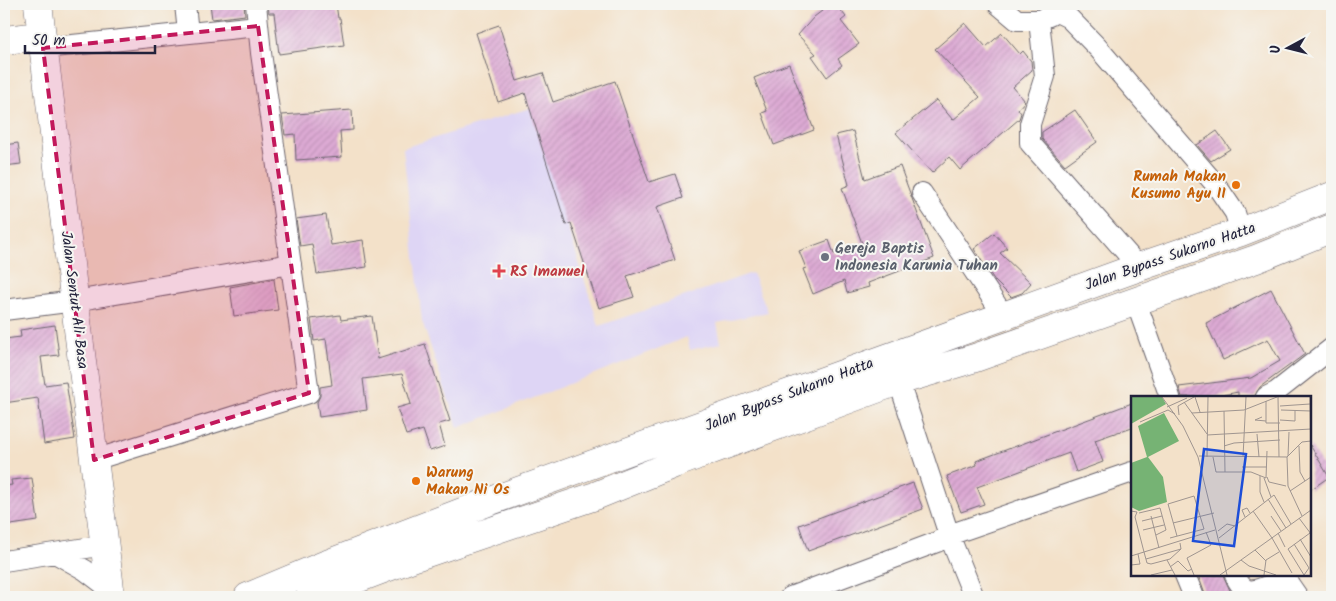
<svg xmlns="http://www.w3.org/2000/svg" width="1336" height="601" font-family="Kalam,sans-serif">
<defs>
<pattern id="building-hatch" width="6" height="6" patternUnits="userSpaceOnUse" patternTransform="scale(1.25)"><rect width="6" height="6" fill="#ddaad4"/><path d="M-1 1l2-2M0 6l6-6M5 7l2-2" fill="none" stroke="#bd92b7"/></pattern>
</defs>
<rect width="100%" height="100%" fill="#f6f6f2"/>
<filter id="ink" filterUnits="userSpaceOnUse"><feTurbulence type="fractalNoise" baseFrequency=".02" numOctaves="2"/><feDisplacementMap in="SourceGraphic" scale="10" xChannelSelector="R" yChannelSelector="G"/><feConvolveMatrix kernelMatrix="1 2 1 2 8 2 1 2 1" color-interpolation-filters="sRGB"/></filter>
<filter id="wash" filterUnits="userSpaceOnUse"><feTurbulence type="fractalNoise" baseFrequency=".0096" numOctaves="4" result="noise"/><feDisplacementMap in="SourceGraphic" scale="20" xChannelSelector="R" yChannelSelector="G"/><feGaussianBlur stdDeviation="1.12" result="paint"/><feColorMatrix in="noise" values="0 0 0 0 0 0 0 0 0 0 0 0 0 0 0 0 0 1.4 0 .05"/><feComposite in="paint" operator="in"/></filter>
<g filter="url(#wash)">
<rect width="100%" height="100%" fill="#f3e1c9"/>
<path fill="#ded5f5" d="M530,108L599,326L752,273L768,312L717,323L721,343L690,350L687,337L458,428L422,321L403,148Z"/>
<g id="blocks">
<path fill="url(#building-hatch)" d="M210,4H244L245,15L212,19Z
M268,4H336L338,18H340L344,45L279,54L274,13H269Z
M831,4H836L846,17L841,21L859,44L838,59L842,65L827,77L812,56L816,54L798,35L814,17Z
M965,23L986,47L1002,33L1020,54L1023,51L1031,61L1032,70L1013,87L1025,101L1018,109L1021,113L1019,119L960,170L949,157L932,173L896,133L936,100L953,120L980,97L935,49Z
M499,25L517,81L543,73L553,102L615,81L649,182L675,174L683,198L657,207L675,260L627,276L634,297L599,308L571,223L566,225L525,93L498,102L476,33Z
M789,64L814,130L774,145L762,113L767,111L754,78Z
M352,110L353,130L340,131L342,157L296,160L295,134L285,135L282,115Z
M1075,110L1097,142L1065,165L1042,139V132Z
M853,131L865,179L900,166L934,258L868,283L869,287L847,293L844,281L813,294L803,269L806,268L799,251L829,240L834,254L863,246L842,188L849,185L836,135Z
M1217,131L1230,149L1211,161L1197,145Z
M18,143L21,164L4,166V145Z
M326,215L331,245L363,240L367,267L317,274L312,244L300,246L296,219Z
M994,233L1007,248L1000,253L1031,283L1022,293L1011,297L995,281L974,249Z
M274,279L278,310L234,316L230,287Z
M1271,289L1305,354L1260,387L1254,397H1238V392L1213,397H1182L1179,387L1251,378L1280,361L1268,339L1223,360L1206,323Z
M340,315L341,320L372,316L378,359L425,344L450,421L439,424L445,446L430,451L423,430L406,435L397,408L411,404L402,374L363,379L367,410L319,417L317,402L320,396V387L332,385L326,339L314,341L311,319Z
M55,325L59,355L41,357L45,385L66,382L75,439L44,444L38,398L4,403V339L21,337L20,330Z
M1132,403V427L1095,440L1103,462L1076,472L1069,453L977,487L984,504L961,512L947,476L977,465L976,461Z
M1310,445L1329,477L1310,490Z
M32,478L38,521L4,526V486L12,485L11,480Z
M913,483L923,509L808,551L799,525Z
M1198,575H1223L1233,597H1206Z"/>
</g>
</g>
<g filter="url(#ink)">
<use href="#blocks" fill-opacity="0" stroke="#6b656d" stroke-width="1"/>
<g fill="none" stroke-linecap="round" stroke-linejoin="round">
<defs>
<path id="street" d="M185,4L188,33
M998,4L1017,20H1039L1051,15
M1057,12L1069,18L1098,48L1216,185L1235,213L1241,232
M1039,20L1045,76L1030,124V143L1139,267
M43,48L258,26
M922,193L1004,316
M1136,302L1170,397
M4,310L75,301L291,264
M895,370L949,535L974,597
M1266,397L1276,392L1332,348
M94,460L309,393L261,53L256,4
M55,553L85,570L110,589
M4,561L105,545
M1185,575L1194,597
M1235,575C1246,601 1258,588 1280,581L1289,584L1298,597
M790,597L937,542L949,535L1132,472"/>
<path id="secondary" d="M38,4L111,597
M4,40L42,36"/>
<path id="highway" d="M248,597L327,564L488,502L1139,267L1241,232L1332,196
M310,597L415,557L595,496L674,464L898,381L975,358L1256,259L1332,228"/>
</defs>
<use href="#street" stroke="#6b656d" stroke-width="22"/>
<use href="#secondary" stroke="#6b656d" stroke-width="29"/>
<use href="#highway" stroke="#6b656d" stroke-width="29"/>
<use href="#street" stroke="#fff" stroke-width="20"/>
<use href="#secondary" stroke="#fff" stroke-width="28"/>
<use href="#highway" stroke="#fff" stroke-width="28"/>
</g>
</g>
<path fill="#c2185b" fill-opacity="0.2" stroke="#c2185b" stroke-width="4" stroke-dasharray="10 6" stroke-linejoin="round" d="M258,26L309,393L94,460L43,48Z"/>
<g fill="#e8710a" stroke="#f6f6f2" stroke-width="2">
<circle cx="1236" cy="185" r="5"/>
<circle cx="416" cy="481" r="5"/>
</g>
<circle fill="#6b7280" stroke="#f6f6f2" stroke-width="2" cx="825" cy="257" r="5"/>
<path fill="#e0444e" stroke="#f6f6f2" stroke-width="2" d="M496.5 263.5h5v5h5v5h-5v5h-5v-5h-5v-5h5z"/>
<g text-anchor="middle" stroke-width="4" stroke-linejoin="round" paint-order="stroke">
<g font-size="15" font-weight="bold" fill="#c56008" stroke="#f6f6f2" text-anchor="end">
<text x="1226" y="181">Rumah Makan<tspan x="1226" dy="17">Kusumo Ayu II</tspan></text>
<text x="426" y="477" text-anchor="start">Warung<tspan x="426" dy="17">Makan Ni Os</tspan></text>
</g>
<g font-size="15" font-weight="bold" fill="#5b616d" stroke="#f6f6f2" text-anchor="start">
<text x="835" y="253">Gereja Baptis<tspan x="835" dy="17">Indonesia Karunia Tuhan</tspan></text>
</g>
<g font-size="15" fill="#22223b" stroke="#f6f6f2">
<text transform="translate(1170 256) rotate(-19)" y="5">Jalan Bypass Sukarno Hatta</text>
<text transform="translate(75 300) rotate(83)" y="5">Jalan Sentut Ali Basa</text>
<text transform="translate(789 394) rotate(-21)" y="5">Jalan Bypass Sukarno Hatta</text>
</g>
<g font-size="15" font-weight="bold" fill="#be3a42" stroke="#f6f6f2" text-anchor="start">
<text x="510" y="276">RS Imanuel</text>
</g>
</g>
<g transform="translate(1131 396)">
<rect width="180" height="180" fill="#f3e1c9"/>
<path d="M0,1H31L35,8L0,28ZM33,17L48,45L17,61L32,81L36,106L8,115L0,111V67L16,61L7,30Z" fill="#76b374"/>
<path fill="none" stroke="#9f9590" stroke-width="1" d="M31,1L52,30L67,61L96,179M64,1L69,16M147,1L148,61M179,1L180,74M135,5V27H149M53,6L76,38M149,10L179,8M36,11L56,2M150,14L180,15M93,15L94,76M61,17L113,14L146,1M48,19L47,10L63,1M131,21L124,24L135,25M149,24L164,25V15M9,26L37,14L44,18M126,38L128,61M76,39L180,33M93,50L103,47L149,44M168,50L169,76L174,85M68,60L156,61L171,46L180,45M157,60L158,36M76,61L77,1M82,61L85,76H120L135,82L136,55M112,61L115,1M156,61L157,90L171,120M111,71H136M129,80V96L133,106M136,81L138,86L155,90M133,82L140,101M159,95L180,81M137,103L155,132M0,115L6,116L4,121L13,156L0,160M122,115L141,142M8,117L29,112L35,134L25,139M20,120L28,152M140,120L150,135M114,121L111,114L116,112L119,117M168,122L180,138M11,125L31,120M42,127L83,117M12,134L33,129M87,135L96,128L104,130M147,137L154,151M46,140L37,108L63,100L73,133M39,142L73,133M88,142L143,99L160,128M141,142L161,177M169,143L180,161M163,148L178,172L173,179M50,153L39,163L20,168L16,167L13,156L84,134M124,154L135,165M15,163L50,153L49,147M36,164L44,179M110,164L118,170L145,179M0,169L9,168L7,158M39,171L47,165L57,175L61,173M20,179L41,174M63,179L56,162L80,149L75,136M89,179L180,114M133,179L135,164L148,156M173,179L157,153L179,137"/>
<path fill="#1d4ed8" fill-opacity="0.15" stroke="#1d4ed8" stroke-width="2.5" d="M73,53L115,58L103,150L62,145Z"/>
<rect width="180" height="180" fill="none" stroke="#22223b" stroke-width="2.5"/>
</g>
<rect width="1336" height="601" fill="none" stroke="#f6f6f2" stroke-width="20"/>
<g transform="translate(1288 48) rotate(263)" stroke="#f6f6f2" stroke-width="4" paint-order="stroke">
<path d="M0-4L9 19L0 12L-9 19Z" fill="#22223b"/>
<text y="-8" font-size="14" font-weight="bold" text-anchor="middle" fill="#22223b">U</text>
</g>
<path d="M25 45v8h130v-8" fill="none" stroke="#22223b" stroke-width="2.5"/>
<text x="32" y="45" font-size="15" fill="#22223b" stroke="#f6f6f2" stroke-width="4" paint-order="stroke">50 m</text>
</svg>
